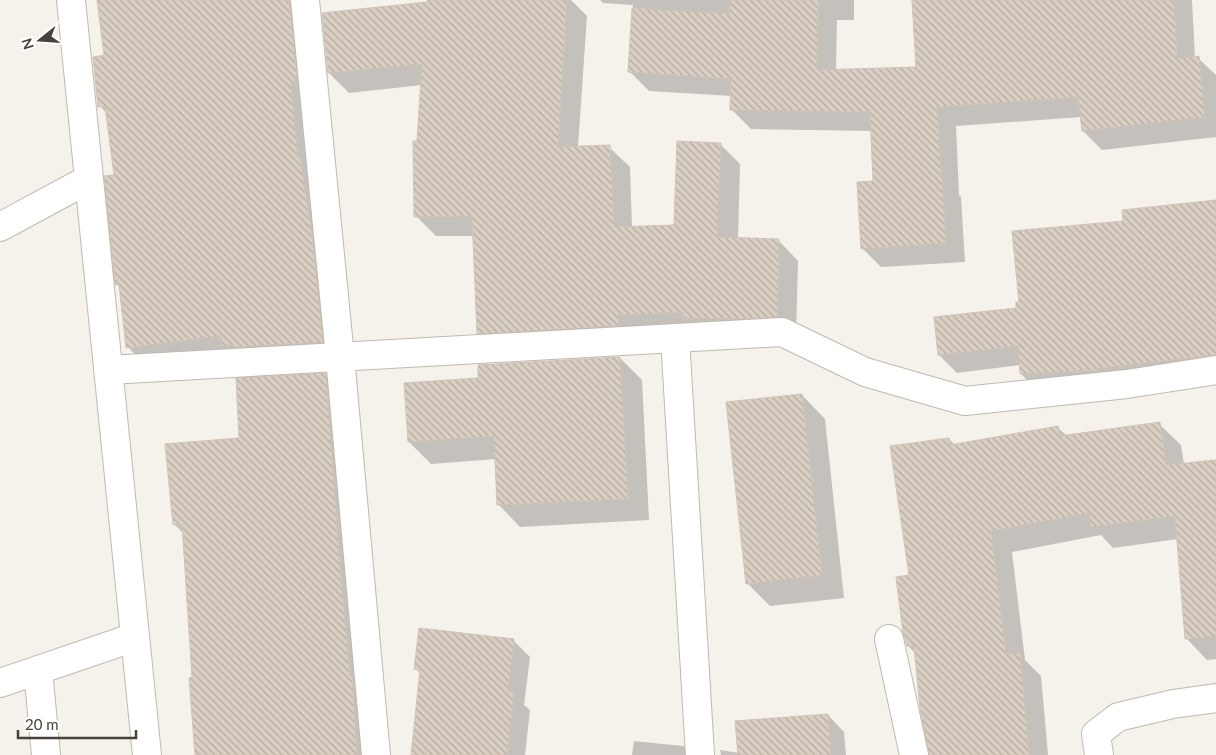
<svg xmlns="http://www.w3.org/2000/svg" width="1216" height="755" font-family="Lato,sans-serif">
<defs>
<pattern id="building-back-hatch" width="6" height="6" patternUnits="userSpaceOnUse" patternTransform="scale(1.25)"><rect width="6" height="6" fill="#dacfc4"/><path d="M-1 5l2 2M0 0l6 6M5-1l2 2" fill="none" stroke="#b3aaa0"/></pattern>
</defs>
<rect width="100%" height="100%" fill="#f5f1eb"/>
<path fill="#0003" d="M98,0H303L340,359L145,365L128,347L120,288L117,284L115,176L107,114L100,106L106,56Z
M428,0H571L587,16L578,147H609L630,167L632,228L675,226L720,144L740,164L738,239L778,240L798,261L796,336L498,353L478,333L474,236H436L416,216L418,142L422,85L349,93L329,73L428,3Z
M600,0H854V20H837L836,70L918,68L913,0H1192L1195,58H1198L1216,75V137L1102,150L1083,131L1081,117L956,126L959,195L961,197L965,262L881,267L862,248L874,182L872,131L751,129L732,110V96L649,91L630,72L633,5L603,3Z
M1216,201V374L1039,392L1021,374L1020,365L957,373L939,355L1018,309L1125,223Z
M620,358L642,380L649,520L520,527L499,505L496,459L431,464L409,442Z
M325,375L343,393L374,755H196L194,679L184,534L174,524L241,439Z
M802,395L825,419L844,598L770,606L747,583Z
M1159,424L1181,445L1184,464L1216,462V659L1207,660L1186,638L1178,539L1113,548L1101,535L1012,552L1025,660L1041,676L1048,755H930L916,654L908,646L911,576L949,439L956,446L1057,427L1067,436Z
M513,640L530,657L524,705L530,710L525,755H412L421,674L416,669Z
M828,715L844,732L846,755H721L720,750L739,753Z
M634,741L683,746L692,755H632Z"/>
<path fill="url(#building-back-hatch)" stroke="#d1c4b4" d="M97,0H289L297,76L294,77L295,83L291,84L298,158H300L312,235L323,342L234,347V344L221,346L220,336L126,348L119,284L115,285L104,176L114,175L105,106L98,107L93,57L104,55Z
M427,0H567L558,147L610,145L614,227L674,225L677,141L721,143L717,237L779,239L777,317L737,319L683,318V312L618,315L619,326L477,334L472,216L414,217L413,141H417L422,64L328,73L322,13L427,2Z
M730,0H818L817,70L916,67L912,0H1174L1177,59L1199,56L1205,117L1082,131L1078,97L937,107L941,176H942L946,243L861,249L857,182L873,181L870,112L730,110L731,79L628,72L632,8L729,14Z
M1216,200V355L1099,368V370L1020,374L1018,346L938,355L934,317L1016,308V302H1019L1012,231L1123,221L1122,210Z
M620,357L628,499L497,505L494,436L408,442L404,383L478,378V365Z
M326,373L339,556L350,676H352L357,755H195L189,678L192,677L182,524L173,525L165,444L239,438L236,378Z
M802,394L822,575L746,584L726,402Z
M1160,422L1166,465L1216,460V636L1185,639L1175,516L1091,527L1089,513L991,531L1006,654L1020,653L1029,755H929L920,708L914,646H907L903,633L896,577L909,575L890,446L949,438L950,445L1058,426L1060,436Z
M419,628L514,639L508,692H514L507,755H411L420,670L414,669Z
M828,714L831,755H738L735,721Z"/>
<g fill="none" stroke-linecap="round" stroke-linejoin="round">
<defs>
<path id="minor" d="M71,0L147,755
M305,0L340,357L376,755
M0,227L89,179
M675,338L700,755
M108,370L782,332L865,372L965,401L1127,384L1216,370
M889,639L914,755
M38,670L46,755
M0,683L135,637
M1099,755L1096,734L1118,717L1173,704L1216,698"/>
</defs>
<use href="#minor" stroke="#c1b9ae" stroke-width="30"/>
<use href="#minor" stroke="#fff" stroke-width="28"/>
</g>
<g transform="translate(40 40) rotate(253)" stroke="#ffffff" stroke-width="4" paint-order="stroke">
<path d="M0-4L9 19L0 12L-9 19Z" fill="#494239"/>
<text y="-8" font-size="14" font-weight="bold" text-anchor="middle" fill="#494239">N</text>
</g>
<path d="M18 730v8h118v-8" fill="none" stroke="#494239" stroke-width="2.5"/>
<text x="25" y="730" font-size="15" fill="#494239" stroke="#ffffff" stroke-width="4" paint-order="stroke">20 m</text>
</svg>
